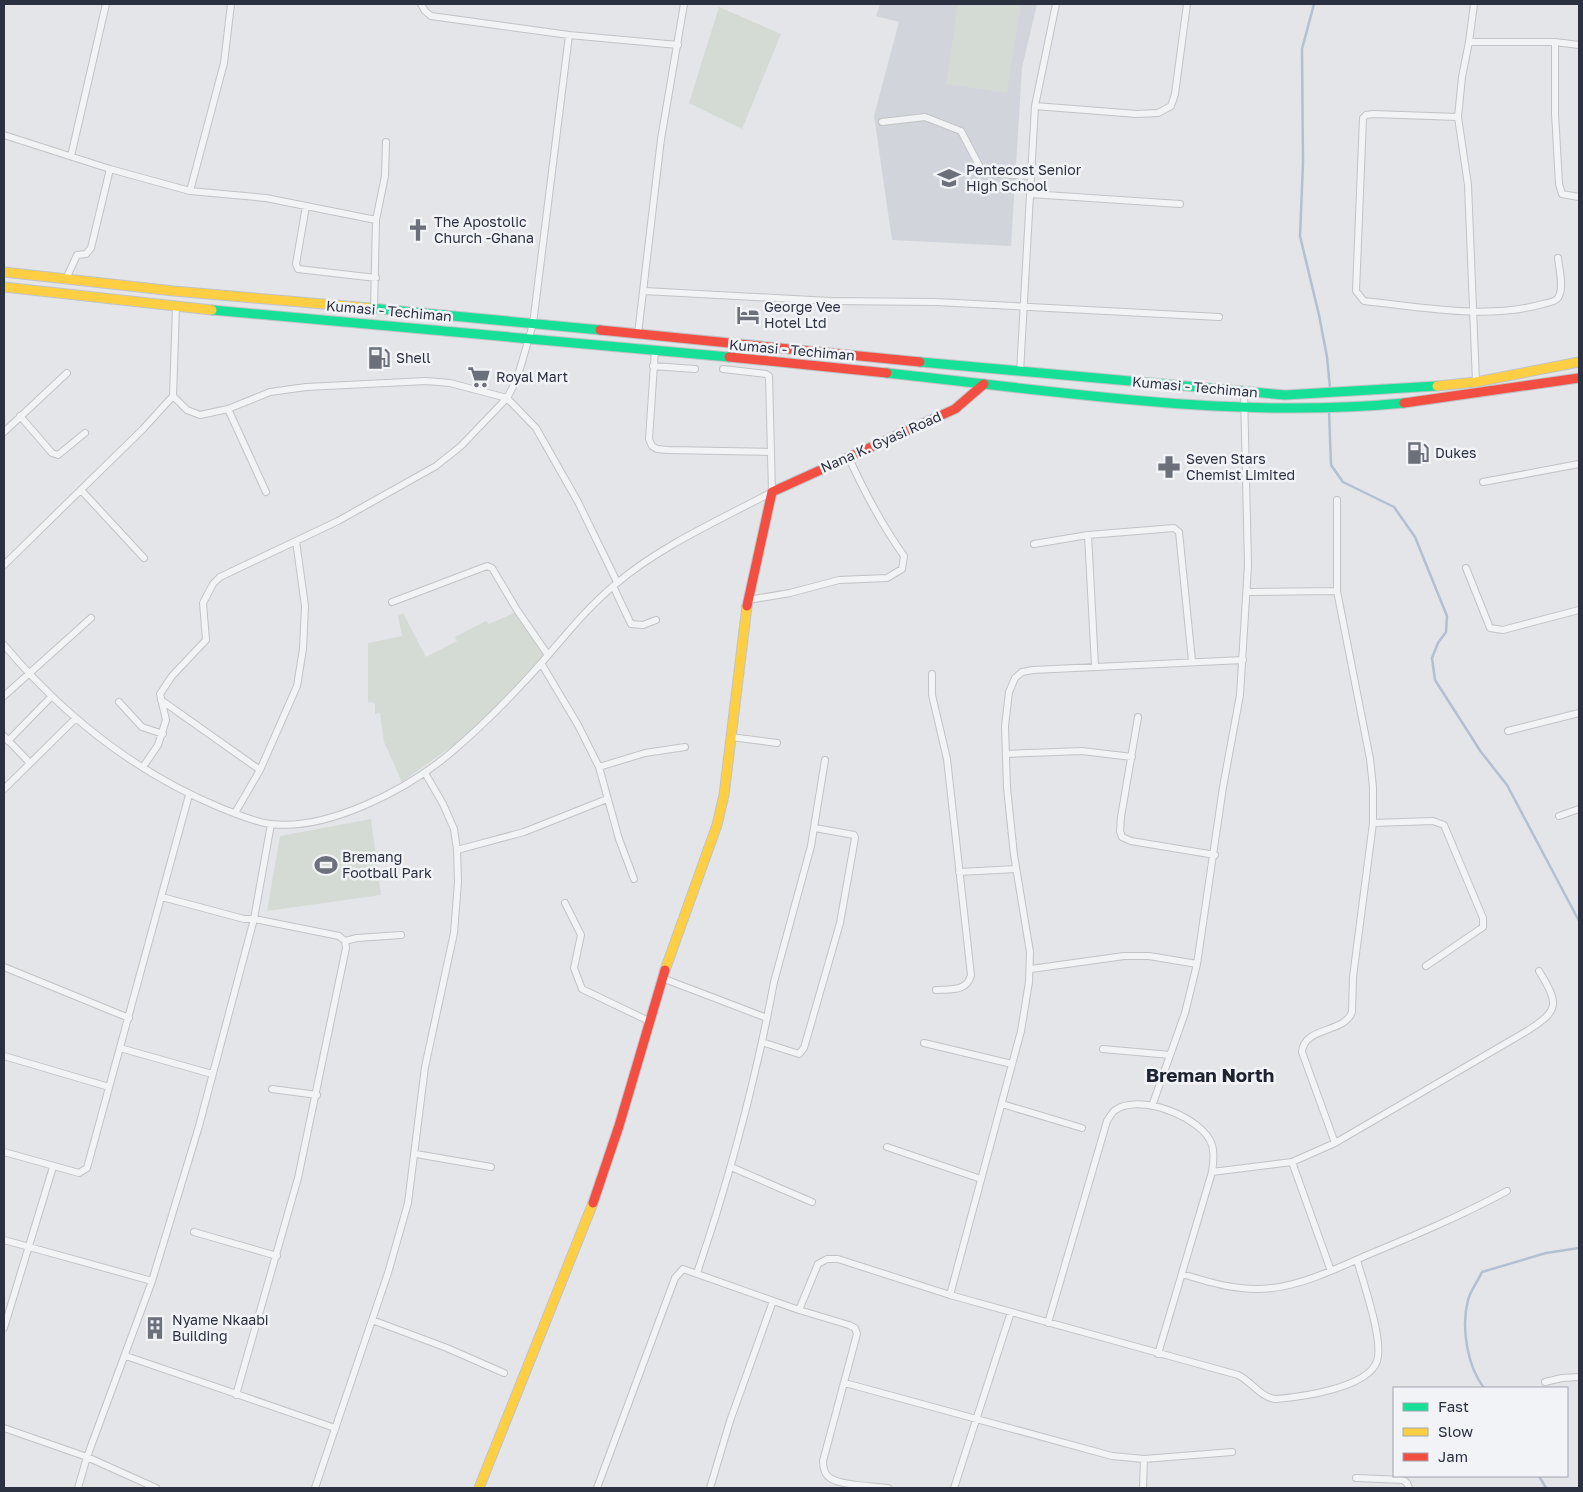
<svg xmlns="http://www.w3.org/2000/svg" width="1583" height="1492" font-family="'Golos Text',sans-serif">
<rect width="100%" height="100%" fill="#e3e5e8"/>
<path fill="#d2d4db" d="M880,4H1037L1022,68L1011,246L892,240L874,116L899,22L876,16Z"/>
<path fill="#d3dbd4" d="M958,4H1021L1007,93L946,84Z
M719,7L781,34L742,129L689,103Z
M516,612L544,655L489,713L452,746L402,782L384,742L380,713L375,714V703L368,702V643L402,636L398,616L403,613L426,657L457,641L455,637L486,621L489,624Z
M371,819L381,895L267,911L280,836Z"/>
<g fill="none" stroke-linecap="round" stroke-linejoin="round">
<path stroke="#b3c0d1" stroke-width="2.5" d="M1314,4L1302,49L1303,163L1300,236L1319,315L1327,357L1330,388
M1329,411L1331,465L1343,482L1394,507L1415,537L1447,616L1446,632L1438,643L1432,658L1435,680L1481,752L1507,785L1579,921
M1484,1388C1467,1366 1461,1327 1468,1300C1470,1291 1478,1281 1482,1272L1546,1253L1579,1248
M1539,1476L1546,1488"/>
<defs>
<path id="street" d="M421,4L425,11L431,16L569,35L678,45
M1474,4L1469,42L1462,77L1458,117L1468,185L1476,382
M1469,42H1555L1579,45
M1555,42V113L1559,184L1562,194L1579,197
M1035,106L1137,114L1158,113L1171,106L1175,94L1187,4
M1458,117L1373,114L1366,115L1363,118L1356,291L1364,301C1422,307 1486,320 1543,304C1547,303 1554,302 1557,299C1565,291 1559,268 1558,258
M882,122L925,117L961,131L983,173L1031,176
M4,135L110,169L190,191L266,198L376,220L374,310
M71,156L106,4
M190,191L224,63L231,4
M1030,194L1180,204
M306,206L296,264L298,269L376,278
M376,220L385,176L386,142
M66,279L77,255L86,254L91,248L110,169
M644,291L830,301L936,302L1219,317
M638,334L661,139L684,4
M655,350L649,439L652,446L657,449L668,450L771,452
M653,366L695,369
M1020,372L1035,106L1056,4
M173,396L187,410L200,415L228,409L270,392L306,387L426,381L450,383L507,398L536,428L578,502L617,582
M228,409L266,492
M20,416L52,453L58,455L85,433
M4,432L67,373
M1483,482L1579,464
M81,490L144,558
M1337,500V591
M1088,535L1095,666
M1034,544L1088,535L1174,528L1179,532L1192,661
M4,565L143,429L173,396L176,307
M1466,568L1490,628L1503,630L1579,610
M613,586L631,624L643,625L656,620
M1248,592L1337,591L1370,759L1373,787V823L1353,977L1352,1012C1344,1034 1304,1026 1302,1052L1335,1143
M748,600L790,593L839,580L887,578L902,569L904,556C881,524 864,491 848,456
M392,602L487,566L492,568L517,610L548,655
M4,645C63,715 136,773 221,808C237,814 254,822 271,824C327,831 406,790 448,755C474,733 500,708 523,683C555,650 581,612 617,583C662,545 720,520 772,492L769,376L766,374L723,369
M541,663L578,725L599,767L619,839L634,879
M932,674V695L947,759L971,975C967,992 950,989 936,990
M4,696L91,618
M161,700L260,770
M119,702L142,727L163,734
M1138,717L1121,817L1120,831L1122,837L1131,841L1215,855
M1508,731L1579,713
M4,736L30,763
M731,737L777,743
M8,741L50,698
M1006,754L1082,751L1132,757
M143,767L158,745L166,720L160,694L172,676L206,640L203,603L213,584L220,577L338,521L436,466L461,446L507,398L517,379L533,324L569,35
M599,767L645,753L685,747
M4,789L75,719
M235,813L260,770L297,686L303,649L305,606L296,541
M1559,816L1579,809
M1373,823L1433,821L1444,825L1483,918V927L1426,966
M457,850L524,832L607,799
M959,872L1016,869
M162,897L244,919H254L339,936L345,941L346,948L298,1178L236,1395
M565,903L581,935L574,968L582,989L649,1021
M345,941L357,938L401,935
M4,967L129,1018
M1031,969L1124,956H1149L1197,964
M662,978L767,1018C749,1105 726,1189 697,1273
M767,1018L774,982L811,846L825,760
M762,1042L799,1054L804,1048L840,923L855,838L854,835L815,828
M924,1043L1012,1064
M120,1048L212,1074
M1103,1049L1170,1055
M4,1056L109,1087
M272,1089L317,1095
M1002,1104L1082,1128
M1152,1106L1185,1013L1197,964L1223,787L1240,695L1248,565L1244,392
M887,1147L981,1179
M4,1152L79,1173L87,1168L189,795
M416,1154L491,1167
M1292,1162L1331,1271
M731,1167L812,1202
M1212,1172L1292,1162L1335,1143L1527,1031C1560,1010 1559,1004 1539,971
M194,1232L277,1256
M4,1240L152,1281
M1182,1274C1211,1283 1241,1292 1272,1288C1302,1285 1338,1268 1365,1256C1413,1236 1461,1216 1507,1191
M950,1295L1021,1031L1029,982L1030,952L1014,855L1007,788L1005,726L1009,692L1015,678L1022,672L1033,670L1243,660
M799,1310L849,1325L855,1328L857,1334L823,1461C823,1467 824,1474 830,1478C841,1486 874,1486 888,1488
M372,1320L447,1348L504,1373
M1048,1323L1107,1121C1109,1118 1112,1113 1114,1111C1138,1092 1203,1117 1212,1145C1215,1154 1213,1164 1212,1172L1158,1354
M4,1328L53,1167
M126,1356L335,1428
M1545,1382L1562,1378L1579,1377
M845,1383L1112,1456L1144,1459L1232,1452
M4,1428L87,1457L156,1488
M1356,1478L1403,1480L1407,1483L1409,1488
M78,1488L87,1457L152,1281L199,1126L254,919L271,824
M315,1488L388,1273L408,1203L425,1067L454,933L458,882L457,850L454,829L443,804L425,773
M597,1488L675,1278L683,1269L799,1310L818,1264L827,1259H838L950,1295L1238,1375C1251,1381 1261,1398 1276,1399C1301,1397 1368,1388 1377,1361C1384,1341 1363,1282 1357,1260
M710,1488L730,1421L773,1301
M954,1488L1011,1312
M1143,1488L1144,1459"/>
<path id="fast" d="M370,308L600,330
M212,310L729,357
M920,362L1285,395L1437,386
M887,373C1058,391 1232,420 1404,403"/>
<path id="slow" d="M4,272L174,291L370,308
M4,287L212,310
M1437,386L1476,382L1579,362
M665,970L717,825L724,795L747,606
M479,1488L593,1203"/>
<path id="jam" d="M600,330L920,362
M729,357L887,373
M1404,403L1579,378
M747,606L772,492L955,409L984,384
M593,1203L619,1126L665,970"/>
</defs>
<use href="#street" stroke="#c1c3c6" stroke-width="8"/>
<use href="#fast" stroke="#c1c3c6" stroke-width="11"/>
<use href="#slow" stroke="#c1c3c6" stroke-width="11"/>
<use href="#jam" stroke="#c1c3c6" stroke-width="11"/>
<use href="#street" stroke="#f2f3f5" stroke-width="6"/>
<use href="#fast" stroke="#16e098" stroke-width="9"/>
<use href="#slow" stroke="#ffcf43" stroke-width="9"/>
<use href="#jam" stroke="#f24e42" stroke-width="9"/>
</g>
<defs>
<symbol id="school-bare" viewBox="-9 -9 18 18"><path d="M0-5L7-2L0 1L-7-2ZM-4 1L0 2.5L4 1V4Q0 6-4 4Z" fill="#6b707b" stroke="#f1f3f7" stroke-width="2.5" paint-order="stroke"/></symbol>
<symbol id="church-bare" viewBox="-9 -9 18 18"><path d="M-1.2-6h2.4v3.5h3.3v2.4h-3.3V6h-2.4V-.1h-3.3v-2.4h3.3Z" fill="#6b707b" stroke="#f1f3f7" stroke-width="2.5" paint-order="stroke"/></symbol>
<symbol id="hotel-bare" viewBox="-9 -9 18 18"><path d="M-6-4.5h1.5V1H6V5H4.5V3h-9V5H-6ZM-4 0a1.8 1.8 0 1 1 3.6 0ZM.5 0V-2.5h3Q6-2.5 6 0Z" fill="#6b707b" stroke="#f1f3f7" stroke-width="2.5" paint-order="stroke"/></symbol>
<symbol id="fuel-bare" viewBox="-9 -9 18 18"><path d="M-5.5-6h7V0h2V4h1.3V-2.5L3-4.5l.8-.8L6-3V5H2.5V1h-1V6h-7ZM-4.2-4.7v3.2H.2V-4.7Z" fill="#6b707b" stroke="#f1f3f7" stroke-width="2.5" paint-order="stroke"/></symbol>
<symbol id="supermarket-bare" viewBox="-9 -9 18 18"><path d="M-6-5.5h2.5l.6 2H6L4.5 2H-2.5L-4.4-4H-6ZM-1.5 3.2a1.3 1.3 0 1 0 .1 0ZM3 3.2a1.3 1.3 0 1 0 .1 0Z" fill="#6b707b" stroke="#f1f3f7" stroke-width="2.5" paint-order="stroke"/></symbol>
<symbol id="pharmacy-bare" viewBox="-9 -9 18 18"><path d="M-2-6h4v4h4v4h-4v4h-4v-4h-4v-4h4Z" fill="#6b707b" stroke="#f1f3f7" stroke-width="2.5" paint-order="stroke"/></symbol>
<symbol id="stadium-bare" viewBox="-9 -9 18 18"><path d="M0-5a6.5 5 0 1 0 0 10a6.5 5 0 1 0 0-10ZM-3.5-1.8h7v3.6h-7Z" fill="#6b707b" stroke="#f1f3f7" stroke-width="2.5" paint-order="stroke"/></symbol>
<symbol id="building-bare" viewBox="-9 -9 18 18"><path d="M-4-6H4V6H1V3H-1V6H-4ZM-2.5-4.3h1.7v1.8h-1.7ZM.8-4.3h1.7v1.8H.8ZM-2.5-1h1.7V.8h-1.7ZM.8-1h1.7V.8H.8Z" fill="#6b707b" stroke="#f1f3f7" stroke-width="2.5" paint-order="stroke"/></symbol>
</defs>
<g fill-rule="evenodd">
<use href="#school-bare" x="933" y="162" width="32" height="32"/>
<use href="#church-bare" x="402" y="214" width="32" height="32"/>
<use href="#hotel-bare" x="732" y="299" width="32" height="32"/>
<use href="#fuel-bare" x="363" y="342" width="32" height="32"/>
<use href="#supermarket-bare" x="463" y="361" width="32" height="32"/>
<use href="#fuel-bare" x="1402" y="437" width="32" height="32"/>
<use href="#pharmacy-bare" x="1153" y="451" width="32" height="32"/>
<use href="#stadium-bare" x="310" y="849" width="32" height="32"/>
<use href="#building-bare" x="139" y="1312" width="32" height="32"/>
</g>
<g text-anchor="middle" stroke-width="5" stroke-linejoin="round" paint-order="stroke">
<g font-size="14" fill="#2b3140" stroke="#f1f3f7" text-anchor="start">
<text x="966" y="175">Pentecost Senior<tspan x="966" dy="16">High School</tspan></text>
<text x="434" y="227">The Apostolic<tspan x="434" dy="16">Church -Ghana</tspan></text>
<text x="764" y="312">George Vee<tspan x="764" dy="16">Hotel Ltd</tspan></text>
<text x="396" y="363">Shell</text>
<text x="496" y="382">Royal Mart</text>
<text x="1435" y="458">Dukes</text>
<text x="1186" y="464">Seven Stars<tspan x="1186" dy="16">Chemist Limited</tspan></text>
<text x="342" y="862">Bremang<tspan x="342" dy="16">Football Park</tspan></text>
<text x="172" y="1325">Nyame Nkaabi<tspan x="172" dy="16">Building</tspan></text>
</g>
<g font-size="14" fill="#2b3140" stroke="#f1f3f7">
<text transform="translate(389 311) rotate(5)" y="5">Kumasi - Techiman</text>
<text transform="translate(792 350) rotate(5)" y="5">Kumasi - Techiman</text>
<text transform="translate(1195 387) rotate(5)" y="5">Kumasi - Techiman</text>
<text transform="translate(881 442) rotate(-24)" y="5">Nana K. Gyasi Road</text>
</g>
<g font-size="19" font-weight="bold" fill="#1d2331" stroke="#f1f3f7">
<text x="1210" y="1082">Breman North</text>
</g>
</g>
<rect width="1583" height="1492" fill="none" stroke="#2b3140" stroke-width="10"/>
<rect x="1393" y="1387" width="175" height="90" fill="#f1f3f7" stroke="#a2a5ae"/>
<rect x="1403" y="1403" width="25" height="8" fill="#16e098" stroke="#a2a5ae"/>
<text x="1438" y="1412" font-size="15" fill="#2b3140">Fast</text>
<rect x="1403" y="1428" width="25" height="8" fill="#ffcf43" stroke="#a2a5ae"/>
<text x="1438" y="1437" font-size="15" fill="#2b3140">Slow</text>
<rect x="1403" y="1453" width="25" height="8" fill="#f24e42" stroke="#a2a5ae"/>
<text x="1438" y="1462" font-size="15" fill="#2b3140">Jam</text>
</svg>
